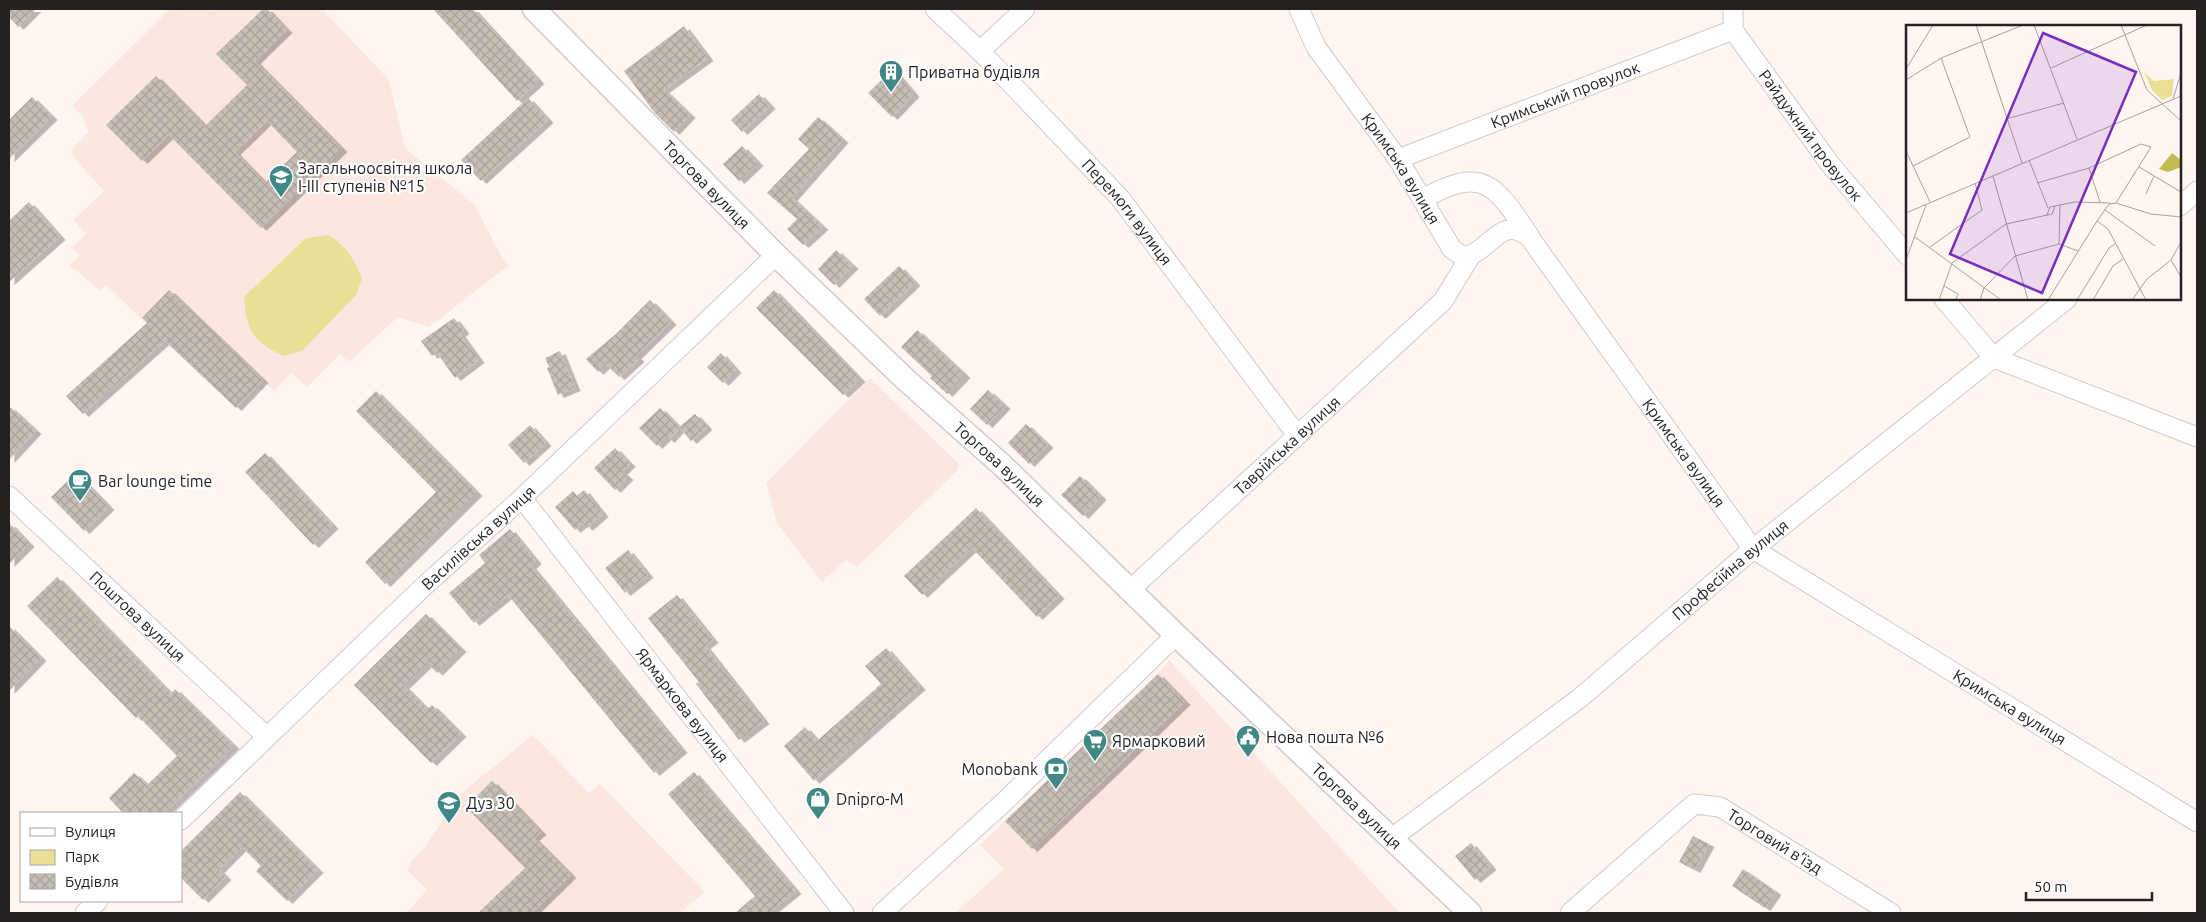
<svg xmlns="http://www.w3.org/2000/svg" width="2206" height="922" font-family="Ubuntu,sans-serif">
<defs>
<pattern id="building-cross-hatch" width="8" height="8" patternUnits="userSpaceOnUse" patternTransform="scale(1.25)"><rect width="8" height="8" fill="#c5beb5"/><path d="M0 0l8 8M0 8l8-8" fill="none" stroke="#a9a39b"/></pattern>
<filter id="shadow"><feDropShadow dx="5.5" dy="3" stdDeviation="0" flood-color="#0004"/></filter>
</defs>
<rect width="100%" height="100%" fill="#fff6f2"/>
<path fill="#fbe7df" d="M170,9H210L213,12L217,9H322L389,80L405,148L475,205L502,258L509,265L429,327L398,317L349,362L340,354L307,387L291,373L274,391L169,290L141,319L106,285L100,290L69,265L80,256L72,247L86,234L73,220L104,191L75,159L71,150L88,132L83,117L72,106Z
M870,378L959,464L957,471L857,567L846,560L822,582L777,523L766,483Z
M1169,660L1400,913H955L1004,869L980,845L1158,674Z
M533,735L589,793L600,784L705,892L680,913H406L427,890L407,870L413,859L425,847L459,795Z"/>
<path fill="#e9e095" d="M328,235C346,245 355,260 362,279L356,295L302,351L284,356C252,341 247,331 244,297L306,238Z"/>
<path fill="url(#building-cross-hatch)" fill-rule="evenodd" filter="url(#shadow)" d="M9,9H36L18,27L9,17Z
M263,9H267L287,30L255,61L342,149L261,228L169,135L142,161L106,125L156,76L205,126L247,85L216,54ZM267,121L297,152L265,183L235,152Z
M433,9H473L539,81L517,101Z
M684,26L708,58L664,90L690,115L674,132L654,112L624,71Z
M893,69L914,94L892,117L868,93Z
M759,94L770,106L742,132L731,120Z
M32,97L52,117L9,159V120Z
M528,98L548,120L481,181L461,160Z
M818,117L843,140L792,198L823,227L803,245L787,229L797,219L767,193L809,149L798,139Z
M742,146L758,163L739,181L723,164Z
M29,202L60,237L9,282V221Z
M836,250L853,266L834,285L818,269Z
M899,266L915,283L880,316L864,299Z
M169,290L263,380L236,408L165,341L83,414L66,396L147,323L142,318Z
M774,290L860,379L843,395L756,308Z
M650,300L671,322L636,356L639,359L619,377L606,364L598,372L586,359L616,334Z
M454,318L464,331L460,334L479,360L455,378L437,353L432,356L421,341Z
M917,330L965,375L947,394L930,378L932,376L901,347Z
M560,351L575,388L558,395L547,368L549,367L545,358Z
M721,353L736,370L723,383L707,367Z
M988,390L1005,406L987,425L970,409Z
M376,391L477,493L385,584L365,562L436,492L356,411Z
M9,406L36,431L9,460Z
M660,408L679,427L695,414L707,427L691,441L680,428L669,440L666,437L657,446L639,428Z
M1026,424L1048,445L1029,464L1008,443Z
M530,425L546,443L524,463L508,445Z
M615,448L630,464L622,472L628,477L615,490L594,468Z
M265,453L333,526L313,545L245,472Z
M76,473L109,507L84,531L51,497Z
M1080,476L1101,497L1083,516L1061,495Z
M584,490L603,514L587,528L583,523L575,530L555,507L573,491L577,496Z
M976,508L1059,596L1037,617L972,548L922,595L904,576Z
M9,523L29,544L9,564Z
M510,529L536,561L531,566L682,750L654,773L508,595L474,623L449,593L485,563L479,555Z
M628,550L648,575L625,593L605,568Z
M57,577L171,694L175,689L234,746L164,813H123L109,798L134,773L147,785L177,756L138,716L136,718L27,606Z
M677,595L713,640L705,646L764,721L739,740L696,684L699,682L648,618Z
M426,614L461,649L437,673L428,663L404,686L427,709L432,705L461,734L431,763L354,685Z
M9,626L41,658L9,691Z
M886,648L920,687L814,781L784,746L805,727L817,741L881,684L865,666Z
M1158,674L1185,702L1032,849L1005,821Z
M694,772L796,891L769,913H735L755,896L668,794Z
M492,781L541,832L534,838L571,875L532,913H478L525,868L466,807Z
M240,792L318,870L287,901L256,871L261,866L242,847L219,870L226,877L203,900L181,878V851Z
M1693,836L1709,844L1695,870L1679,862Z
M1471,843L1491,867L1475,880L1455,856Z
M1743,869L1776,892L1765,908L1732,886Z"/>
<g fill="none" stroke-linecap="round" stroke-linejoin="round">
<defs>
<g id="minor">
<path id="s1" d="M935,9L980,51L1120,198L1297,435"/>
<path id="s2" d="M1299,9L1316,47L1398,159L1452,249L1462,256C1488,257 1500,211 1530,238L1753,549L2197,822"/>
<path id="s3" d="M1733,9V30L1830,164L1907,255"/>
<path d="M980,51L1025,9"/>
<path id="s4" d="M1398,159L1733,30"/>
<path d="M1423,199C1484,164 1496,186 1530,237"/>
<path d="M2180,206L2197,191"/>
<path d="M1944,299L1994,358L2197,437"/>
<path id="s5" d="M9,496L267,737"/>
<path id="s6" d="M522,498L844,913"/>
<path id="s7" d="M1131,589L1443,301L1471,255"/>
<path id="s8" d="M181,820L422,588L522,498L776,255"/>
<path id="s9" d="M1392,838L1580,698L1753,549L2067,299"/>
<path d="M85,913L98,901"/>
<path d="M882,913L1004,802L1176,635"/>
<path id="s10" d="M1570,913L1694,804L1720,807L1891,913"/>
</g>
<g id="tertiary">
<path id="s11" d="M534,9L776,255L906,380L1003,466L1176,635L1470,913"/>
</g>
</defs>
<use href="#minor" stroke="#d4c9c4" stroke-width="21"/>
<use href="#tertiary" stroke="#d4c9c4" stroke-width="25"/>
<use href="#minor" stroke="#fff" stroke-width="19"/>
<use href="#tertiary" stroke="#fff" stroke-width="22"/>
</g>
<defs>
<symbol id="building-pin" viewBox="-11 -11 22 30"><path d="M0 17L-7.5 6A9.5 9.5 0 1 1 7.5 6Z" fill="#408886" stroke="#fff"/><path d="M-4-6H4V6H1V3H-1V6H-4ZM-2.5-4.3h1.7v1.8h-1.7ZM.8-4.3h1.7v1.8H.8ZM-2.5-1h1.7V.8h-1.7ZM.8-1h1.7V.8H.8Z" fill="#fff"/></symbol>
<symbol id="school-pin" viewBox="-11 -11 22 30"><path d="M0 17L-7.5 6A9.5 9.5 0 1 1 7.5 6Z" fill="#408886" stroke="#fff"/><path d="M0-5L7-2L0 1L-7-2ZM-4 1L0 2.5L4 1V4Q0 6-4 4Z" fill="#fff"/></symbol>
<symbol id="cafe-pin" viewBox="-11 -11 22 30"><path d="M0 17L-7.5 6A9.5 9.5 0 1 1 7.5 6Z" fill="#408886" stroke="#fff"/><path d="M-5.5-4.5H6V0H3Q3 3.5 0 3.5H-2.5Q-5.5 3.5-5.5 0ZM3-3.2v2h1.7v-2ZM-6 4.5H4V6H-6Z" fill="#fff"/></symbol>
<symbol id="civic-pin" viewBox="-11 -11 22 30"><path d="M0 17L-7.5 6A9.5 9.5 0 1 1 7.5 6Z" fill="#408886" stroke="#fff"/><path d="M-.6-6.5H3V-4.5H.6V-3L4-1V1h2V6H-6V1h2V-1L-.6-3ZM-1.2 2.5V6h2.4V2.5Z" fill="#fff"/></symbol>
<symbol id="supermarket-pin" viewBox="-11 -11 22 30"><path d="M0 17L-7.5 6A9.5 9.5 0 1 1 7.5 6Z" fill="#408886" stroke="#fff"/><path d="M-6-5.5h2.5l.6 2H6L4.5 2H-2.5L-4.4-4H-6ZM-1.5 3.2a1.3 1.3 0 1 0 .1 0ZM3 3.2a1.3 1.3 0 1 0 .1 0Z" fill="#fff"/></symbol>
<symbol id="bank-pin" viewBox="-11 -11 22 30"><path d="M0 17L-7.5 6A9.5 9.5 0 1 1 7.5 6Z" fill="#408886" stroke="#fff"/><path d="M-6-4H6V4H-6ZM0-2.3a2.3 2.3 0 1 0 0 4.6a2.3 2.3 0 1 0 0-4.6Z" fill="#fff"/></symbol>
<symbol id="shop-pin" viewBox="-11 -11 22 30"><path d="M0 17L-7.5 6A9.5 9.5 0 1 1 7.5 6Z" fill="#408886" stroke="#fff"/><path d="M-5-2.5h2.3a2.7 3.5 0 0 1 5.4 0H5L5.5 6h-11ZM-1.5-2.5h3a1.5 2.3 0 0 0-3 0Z" fill="#fff"/></symbol>
</defs>
<g fill-rule="evenodd">
<use href="#building-pin" x="877" y="58" width="28" height="38"/>
<use href="#school-pin" x="267" y="163" width="28" height="38"/>
<use href="#cafe-pin" x="66" y="467" width="28" height="38"/>
<use href="#civic-pin" x="1234" y="723" width="28" height="38"/>
<use href="#supermarket-pin" x="1081" y="727" width="28" height="38"/>
<use href="#bank-pin" x="1042" y="755" width="28" height="38"/>
<use href="#shop-pin" x="804" y="785" width="28" height="38"/>
<use href="#school-pin" x="435" y="789" width="28" height="38"/>
</g>
<g text-anchor="middle" stroke-width="4.5" stroke-linejoin="round" paint-order="stroke">
<g font-size="16" fill="#25211f" stroke="#fff" text-anchor="start">
<text x="908" y="78">Приватна будівля</text>
<text x="298" y="174">Загальноосвітня школа<tspan x="298" dy="18">І-ІІІ ступенів №15</tspan></text>
<text x="98" y="487">Bar lounge time</text>
<text x="1266" y="743">Нова пошта №6</text>
<text x="1112" y="747">Ярмарковий</text>
<text x="1038" y="775" text-anchor="end">Monobank</text>
<text x="836" y="805">Dnipro-M</text>
<text x="466" y="809">Дуз 30</text>
</g>
<g font-size="16" fill="#25211f" stroke="#fff">
<text dy="6" stroke="none"><textPath href="#s4" startOffset="179">Кримський провулок</textPath></text>
<text dy="6" stroke="none"><textPath href="#s3" startOffset="152">Райдужний провулок</textPath></text>
<text dy="6" stroke="none"><textPath href="#s2" startOffset="190">Кримська вулиця</textPath></text>
<text dy="6" stroke="none"><textPath href="#s11" startOffset="246">Торгова вулиця</textPath></text>
<text dy="6" stroke="none"><textPath href="#s1" startOffset="280">Перемоги вулиця</textPath></text>
<text dy="6" stroke="none"><textPath href="#s7" startOffset="212">Таврійська вулиця</textPath></text>
<text dy="6" stroke="none"><textPath href="#s2" startOffset="640">Кримська вулиця</textPath></text>
<text dy="6" stroke="none"><textPath href="#s11" startOffset="651">Торгова вулиця</textPath></text>
<text dy="6" stroke="none"><textPath href="#s8" startOffset="410">Василівська вулиця</textPath></text>
<text dy="6" stroke="none"><textPath href="#s9" startOffset="432">Професійна вулиця</textPath></text>
<text dy="6" stroke="none"><textPath href="#s5" startOffset="176">Поштова вулиця</textPath></text>
<text dy="6" stroke="none"><textPath href="#s6" startOffset="262">Ярмаркова вулиця</textPath></text>
<text dy="6" stroke="none"><textPath href="#s2" startOffset="1060">Кримська вулиця</textPath></text>
<text dy="6" stroke="none"><textPath href="#s11" startOffset="1146">Торгова вулиця</textPath></text>
<text dy="6" stroke="none"><textPath href="#s10" startOffset="256">Торговий в’їзд</textPath></text>
</g>
</g>
<g transform="translate(1906 25)">
<rect width="275" height="275" fill="#fff6f2"/>
<path d="M266,128L275,135V142L262,147L253,144Z" fill="#c5b953"/>
<path d="M238,47L248,56L268,54L266,71L256,75L246,65Z" fill="#e9e095"/>
<path fill="none" stroke="#a8a19e" stroke-width="1" d="M70,0L116,138M128,0L171,114M215,0L241,65L275,96M145,43L241,0M0,44L27,0M0,55L35,33L117,0M267,74L275,48M100,94L158,78M0,126L24,177M123,135L142,183M7,141L64,112L35,33M233,142L275,167M183,143L194,177M87,151L122,275M131,158L183,143L235,119L245,122L210,178L203,179L191,196L142,275M240,169L248,151M210,178L245,189L275,192M199,185L249,221M0,188L275,71M141,190L144,182L169,177L204,178M191,196L202,204L240,275M9,212L95,275M153,219L154,180M24,222L76,185L69,158M0,235L20,180M265,235L275,252M38,261L52,269L50,275M33,275L46,238L100,199L146,189L149,181M74,275L78,263L109,231L153,219L172,226M171,275L203,223L210,218M187,275L207,241L217,234M226,275L241,254L265,235L275,217"/>
<path fill="#7b2cbf" fill-opacity="0.15" stroke="#7b2cbf" stroke-width="2.5" d="M137,8L230,47L136,268L44,229Z"/>
<rect width="275" height="275" fill="none" stroke="#25211f" stroke-width="2.5"/>
</g>
<rect width="2206" height="922" fill="none" stroke="#25211f" stroke-width="20"/>
<rect x="20" y="812" width="162" height="90" fill="#ffffff" stroke="#a8a6a5"/>
<rect x="30" y="828" width="25" height="8" fill="#ffffff" stroke="#a8a6a5"/>
<text x="65" y="837" font-size="15" fill="#25211f">Вулиця</text>
<rect x="30" y="850" width="25" height="15" fill="#e9e095" stroke="#a8a6a5"/>
<text x="65" y="862" font-size="15" fill="#25211f">Парк</text>
<rect x="30" y="874" width="25" height="15" fill="url(#building-cross-hatch)" stroke="#a8a6a5"/>
<text x="65" y="887" font-size="15" fill="#25211f">Будівля</text>
<path d="M2026 892v8h126v-8" fill="none" stroke="#25211f" stroke-width="2.5"/>
<text x="2034" y="892" font-size="15" fill="#25211f" stroke="#ffffff" stroke-width="4" paint-order="stroke">50 m</text>
</svg>
